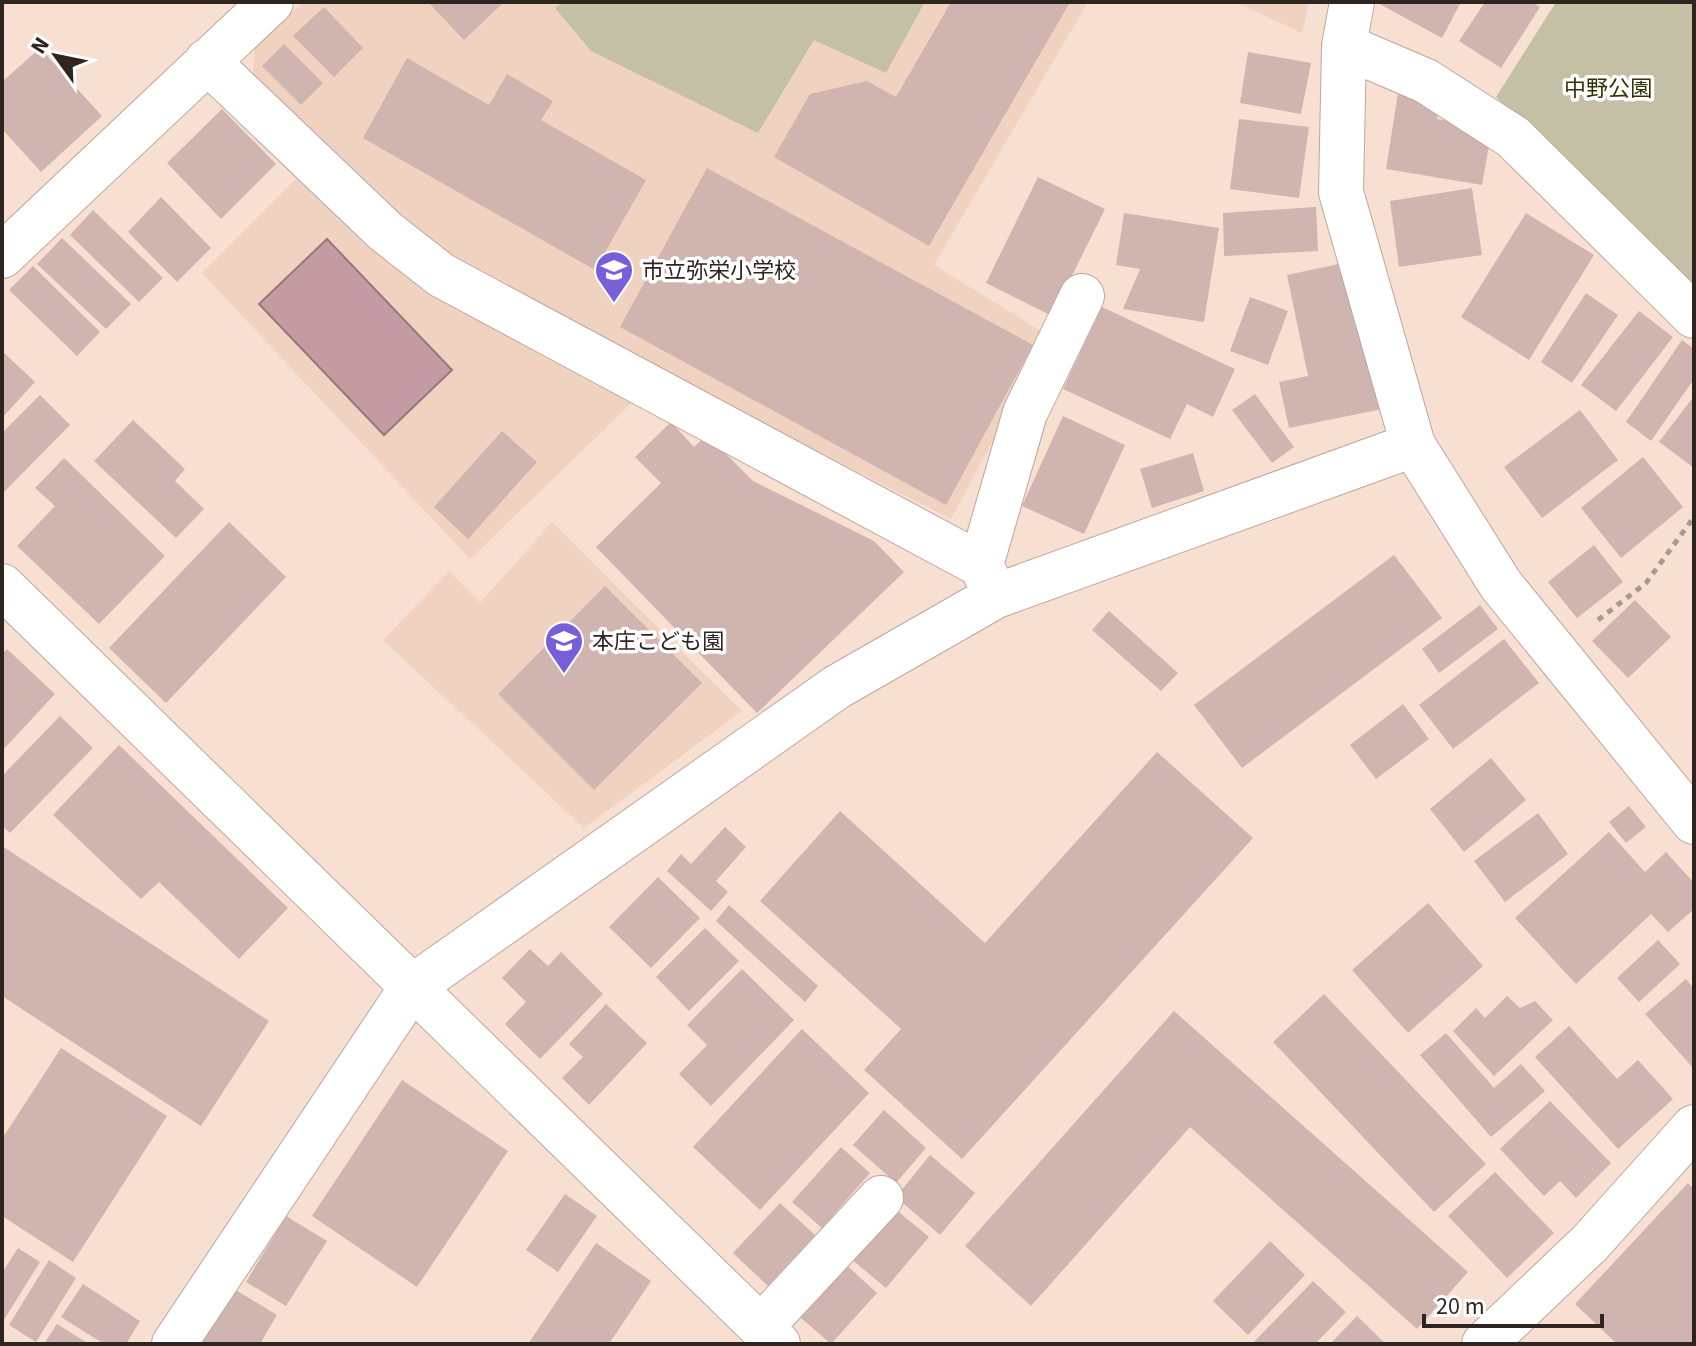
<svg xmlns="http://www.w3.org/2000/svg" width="1696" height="1346" font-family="'Source Sans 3','Noto Sans JP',sans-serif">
<rect width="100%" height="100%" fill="#f7e0d2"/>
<path fill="#f0d2c0" d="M303,2H1088L934,265L1049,336L951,519L663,373L470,559L202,273L320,155L253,79L255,46Z
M1235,2H1309L1302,33Z
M552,522L742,711L584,828L383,640L449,571L480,603Z"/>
<path fill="#c3c0a5" d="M563,2H925L886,73L814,40L758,133L591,51L555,8Z
M1556,2H1694V290L1496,97Z"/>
<path fill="#c49aa3" stroke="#97777c" stroke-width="2" d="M327,239L452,370L384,435L259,304Z"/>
<path fill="#cfb4b0" d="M428,2H504L464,40Z
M951,2H1070L929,246L774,157L810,94L867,81L896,97Z
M1376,2H1461L1442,38Z
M1485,2H1532L1540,7L1501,68L1459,41Z
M324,7L363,48L334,77L293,36Z
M284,44L323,83L301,105L262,66Z
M40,48L102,116L41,172L2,129V82Z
M1248,52L1311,63L1301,114L1240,103Z
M407,58L489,105L507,74L553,101L541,120L646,180L595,270L363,138Z
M1398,93L1440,101L1437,119L1492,128L1482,185L1386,169Z
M222,109L276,164L221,219L167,163Z
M1239,119L1309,127L1299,198L1230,189Z
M707,168L1033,345L946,505L620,327Z
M1038,177L1105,209L1052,316L986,283Z
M1472,188L1482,255L1399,267L1390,201Z
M161,197L211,248L177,282L128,232Z
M1316,207L1318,251L1224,256L1223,213Z
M93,210L163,278L139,302L70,235Z
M1124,213L1219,228L1204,322L1123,309L1140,269L1116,265Z
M1526,213L1594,255L1529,360L1461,317Z
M62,238L131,304L106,329L37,264Z
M1357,260L1387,408L1289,428L1279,382L1308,376L1287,275Z
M33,266L100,332L77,356L9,290Z
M1586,293L1618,315L1572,383L1541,362Z
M1250,297L1288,311L1268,365L1230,351Z
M1102,307L1235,369L1213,417L1187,404L1170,439L1063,389Z
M1639,311L1673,337L1616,411L1581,385Z
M1682,340L1694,349V379L1651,441L1626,422Z
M2,351L35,382L2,418Z
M1255,394L1294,447L1272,463L1232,410Z
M40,395L70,425L2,494V433Z
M1694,396V468L1659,442Z
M1580,410L1618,460L1542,518L1504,467Z
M1063,416L1125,445L1084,534L1022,506Z
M133,420L185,469L175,481L204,509L176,538L94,461Z
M671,422L694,447L707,435L753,481L874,541L904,572L757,713L596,547L661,483L635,457Z
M502,431L537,462L468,539L434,507Z
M1193,453L1204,491L1152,508L1140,469Z
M1643,457L1683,507L1621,558L1581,508Z
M64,458L165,556L99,624L17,546L55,506L35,488Z
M229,522L286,577L166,703L109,648Z
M1594,545L1623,582L1577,618L1548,582Z
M1394,555L1442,618L1242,768L1194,705Z
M605,586L702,683L594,790L498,694Z
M1635,600L1671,637L1628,678L1592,641Z
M1480,605L1498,629L1439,673L1422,649Z
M1109,611L1178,673L1161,691L1092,630Z
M1504,639L1539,683L1453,749L1419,705Z
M7,649L55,694L2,751V654Z
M1403,704L1429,739L1376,779L1350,745Z
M60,716L93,748L10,833L2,826V776Z
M119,745L288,908L239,959L159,882L141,899L53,815Z
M1157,752L1253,838L962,1159L864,1070L901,1029L760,901L840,811L985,943Z
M1491,758L1526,800L1464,852L1430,809Z
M1629,806L1646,827L1626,843L1609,822Z
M1538,813L1568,854L1505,902L1474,861Z
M725,827L746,847L716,881L728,892L711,911L667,871L681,854L691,864Z
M1609,832L1645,872L1666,852L1694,883V909L1668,932L1651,914L1576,984L1515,918Z
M2,846L269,1021L201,1126L2,996Z
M658,877L700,918L651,968L609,927Z
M1428,903L1483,966L1408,1033L1352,970Z
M729,905L818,986L805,1002L716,921Z
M705,928L739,961L689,1011L656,977Z
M1658,940L1680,964L1639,1002L1617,978Z
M530,949L548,966L561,952L603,994L540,1059L505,1024L526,1002L502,978Z
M742,969L794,1020L711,1106L679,1074L707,1045L687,1025Z
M1686,979L1694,989V1069L1645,1014Z
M1324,994L1486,1164L1434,1212L1273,1042Z
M1507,996L1520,1008L1535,1001L1553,1020L1494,1076L1453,1031L1476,1008L1485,1018Z
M606,1004L647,1043L589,1105L562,1078L583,1057L569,1044Z
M1174,1011L1468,1272L1417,1329L1190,1127L1031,1306L965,1246Z
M1569,1026L1617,1079L1638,1060L1673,1099L1618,1149L1535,1057Z
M802,1029L869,1093L760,1210L693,1147Z
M1446,1033L1494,1088L1521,1064L1545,1091L1491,1137L1420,1055Z
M61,1048L167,1116L73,1262L2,1216V1139Z
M402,1080L508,1151L417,1287L312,1216Z
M1550,1101L1611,1163L1576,1198L1560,1181L1544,1196L1500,1149Z
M884,1110L926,1148L896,1183L853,1145Z
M841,1147L870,1173L822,1228L792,1202Z
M930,1155L975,1193L940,1235L896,1197Z
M1495,1172L1554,1233L1507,1278L1448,1216Z
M1688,1183L1694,1189V1344H1617L1575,1304Z
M565,1194L597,1216L558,1272L526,1250Z
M780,1203L815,1235L768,1286L733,1253Z
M894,1208L929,1237L886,1288L850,1258Z
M286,1216L327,1241L286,1306L246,1282Z
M1270,1241L1305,1275L1248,1335L1213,1301Z
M596,1243L651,1281L609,1344H528Z
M18,1248L40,1262L2,1323V1273Z
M49,1260L76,1278L36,1342L9,1325Z
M841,1260L877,1293L831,1344L794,1312Z
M1313,1281L1346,1312L1315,1344H1252Z
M83,1284L140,1321L126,1344H104L61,1317Z
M234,1289L277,1315L260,1344H204L201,1342Z
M1357,1316L1386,1344H1330Z
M57,1324L89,1344H44Z"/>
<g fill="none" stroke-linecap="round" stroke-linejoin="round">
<defs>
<path id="minor" d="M1352,2L1344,46L1341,192L1413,445L1501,585L1694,822
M1344,46L1426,81L1513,137L1694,316
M207,61L385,231L441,275L981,565L996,596
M2,256L271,2
M981,565L1025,413L1082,296
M2,586L778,1344
M761,1327L881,1198
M174,1344L412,987L837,687L996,596L1413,445
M1484,1344L1590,1243L1694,1127"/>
</defs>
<use href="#minor" stroke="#bda79a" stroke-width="46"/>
<path stroke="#aa998e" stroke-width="5" stroke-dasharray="6 6" stroke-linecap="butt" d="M1598,620L1646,583L1694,517"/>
<use href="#minor" stroke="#fff" stroke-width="44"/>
</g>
<defs>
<symbol id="school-pin" viewBox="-11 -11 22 30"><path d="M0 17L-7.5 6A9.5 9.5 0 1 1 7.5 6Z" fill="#785fd9" stroke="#fff"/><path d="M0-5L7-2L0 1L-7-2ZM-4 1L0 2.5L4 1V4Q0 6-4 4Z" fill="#fff"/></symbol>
</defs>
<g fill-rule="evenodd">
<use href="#school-pin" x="592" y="248" width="44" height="60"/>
<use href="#school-pin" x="542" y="619" width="44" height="60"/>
</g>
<g text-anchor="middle" stroke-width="7" stroke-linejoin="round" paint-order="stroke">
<g font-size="22" fill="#373100" stroke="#fff">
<text x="1608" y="96">中野公園</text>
</g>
<g font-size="22" fill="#2e2520" stroke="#fff" text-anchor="start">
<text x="642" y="278">市立弥栄小学校</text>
<text x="592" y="649">本庄こども園</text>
</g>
</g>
<rect width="1696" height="1346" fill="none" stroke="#2e2520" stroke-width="8"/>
<g transform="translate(56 56) rotate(303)" stroke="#ffffff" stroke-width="6" paint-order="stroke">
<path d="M0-6L14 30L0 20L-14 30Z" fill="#2e2520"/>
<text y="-12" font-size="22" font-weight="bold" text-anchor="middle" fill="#2e2520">N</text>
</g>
<path d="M1424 1314v12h178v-12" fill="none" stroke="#2e2520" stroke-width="4"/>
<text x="1436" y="1314" font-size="24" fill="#2e2520" stroke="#ffffff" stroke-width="6" paint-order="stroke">20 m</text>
</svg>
